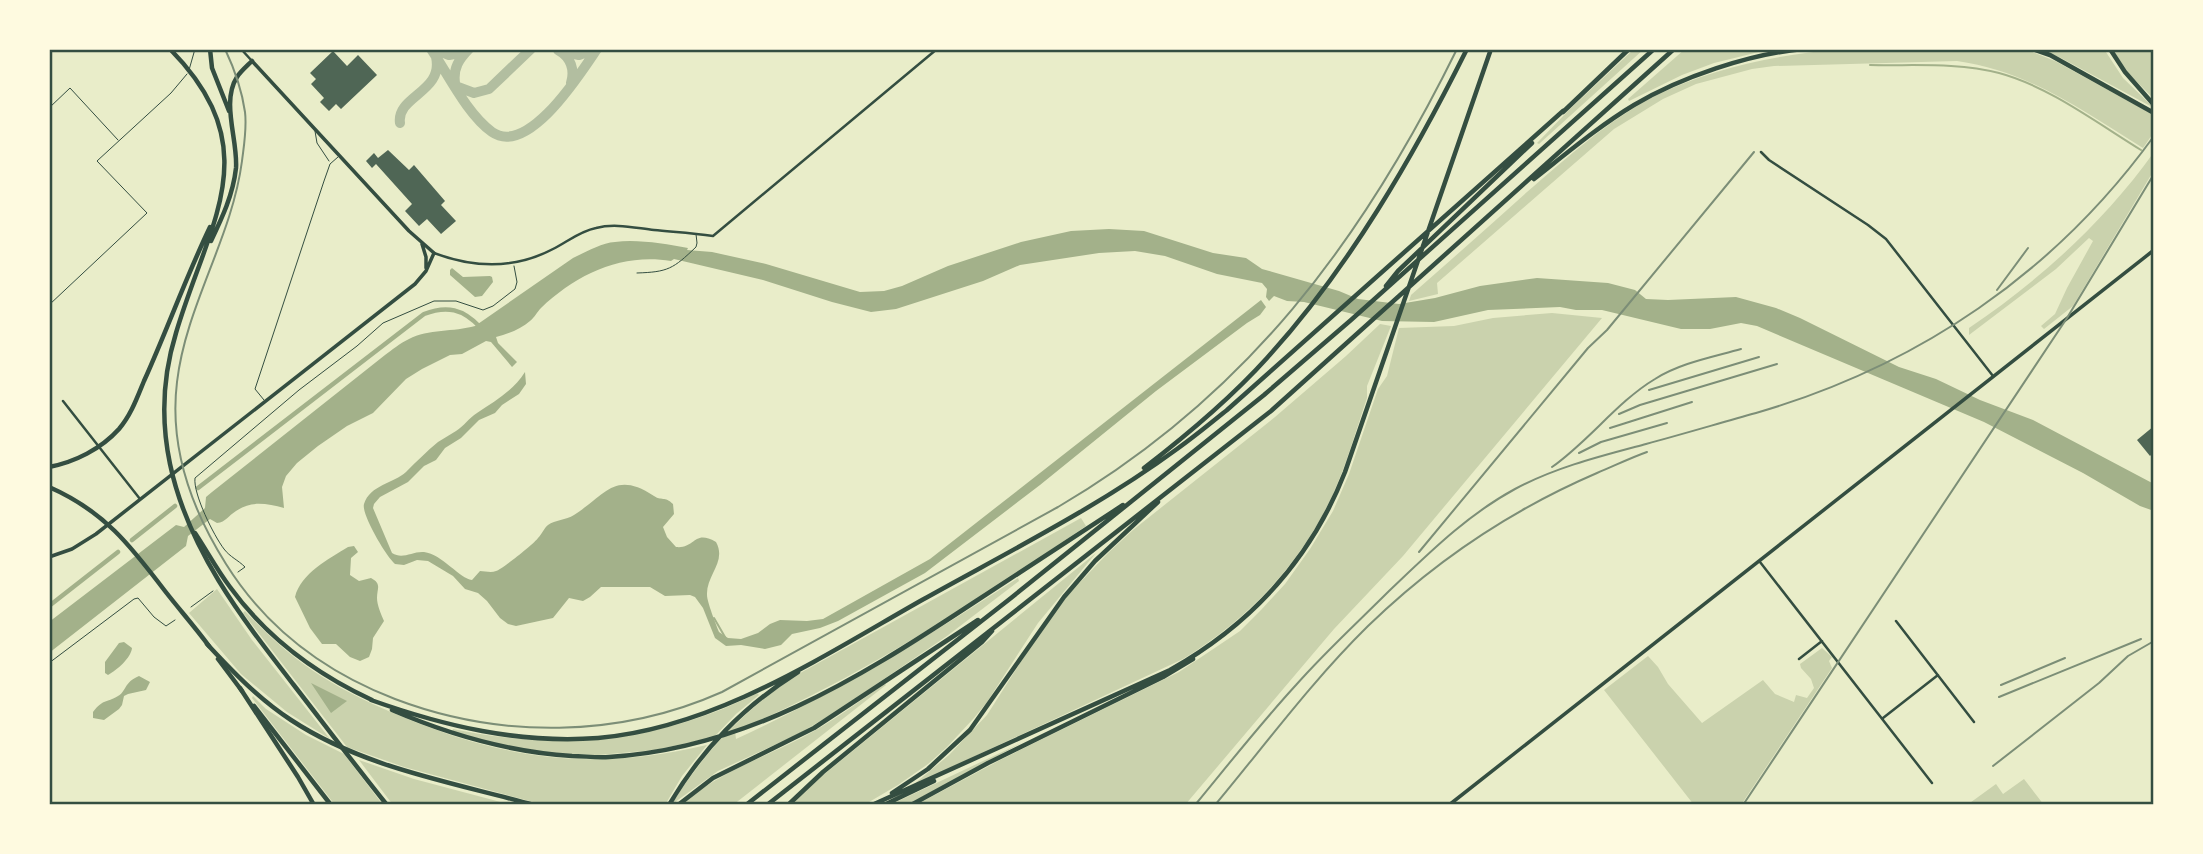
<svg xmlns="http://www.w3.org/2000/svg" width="2203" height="854" font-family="Helvetica,sans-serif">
<rect width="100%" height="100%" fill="#e9edc9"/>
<path fill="#cad2ad" d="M1634,49H1644L1539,144L1537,143L1569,110Z
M1685,49H1771L1714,63L1682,75L1629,101L1628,99Z
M1841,49H2025L2055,61L2154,115V132L2143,148C2083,111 2029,71 1957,61L1774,66L1752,69L1696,84L1663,99L1614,129L1437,283L1438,294L1409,301L1411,295C1450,261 1489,226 1527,192C1568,157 1607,121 1655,96C1714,67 1776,55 1841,49Z
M2040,49H2104L2123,78L2154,108L2061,58Z
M2112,49H2150L2154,54V99L2130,75Z
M2154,152V170L2073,306L2044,329L2041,326L2055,314L2067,288L2093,241L2089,238L2056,269L1969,335V328C2039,281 2105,221 2154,152Z
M1552,313L1602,318L1403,556L1334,629L1185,805H916L1002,759L1179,672L1240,631L1261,610L1285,584L1310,549L1333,511L1349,474L1378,389L1387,376L1399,328L1454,326L1493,318Z
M1380,324L1391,326L1367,386V398C1356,430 1347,463 1333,494C1301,564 1248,619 1183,659L913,785L949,755L987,715L1036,638L1068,595L1108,553L1133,530L1275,417L1346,356Z
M1081,518L1086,526C974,603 860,678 735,731L736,739C835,694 927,637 1018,578L1019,581L947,636L834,713L798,734L718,771L671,805C707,749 739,716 793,677Z
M1096,553L1038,623L987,702L974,718L947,747L928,764L898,785L864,805H791L822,776Z
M217,589L252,640L330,739L287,712L241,674L189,613Z
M245,611C294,664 337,690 403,717C509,761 595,771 707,745L682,776L665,805H544L404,767L347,747L257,631L243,613Z
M1822,648L1832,657L1829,661L1832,668L1741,805H1694L1604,690L1648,656L1658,667L1668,684L1702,723L1763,680L1775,694L1794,702L1796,695L1807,698L1814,688L1811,679L1801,668L1800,664Z
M885,684L886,685L733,805H681C719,772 759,760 803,737C832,722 858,702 885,684Z
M757,693L759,695L736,714L714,737L655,750L598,755L558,754L506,746L452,732L453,729C556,751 663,742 757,693Z
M253,696L266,709L306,735L344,754L383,805H335L252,698Z
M1021,743L907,805H890Z
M359,760L414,779L512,805H393Z
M2024,779L2044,805H1967L1996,784L2003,794Z"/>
<path fill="#a3b18a" d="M1109,229L1144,231L1213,253L1246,258L1262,269L1339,291L1358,299L1399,304L1435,298L1480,286L1537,278L1608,283L1635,290L1646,299L1668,300L1736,297L1776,308L1800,318L1899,367L1936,379L1980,400L2033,420L2154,484V511L2140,506L2083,473L1984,422L1757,326L1741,323L1710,329H1681L1602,310H1576L1560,307L1488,310L1434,322L1382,321L1304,302L1287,301L1274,296L1269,301L1266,297L1267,289L1262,283L1217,274L1165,256L1135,251L1099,253L1020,265L983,281L896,309L871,312L832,302L763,280L674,259L671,261C621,253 577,274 541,308C537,312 535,317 530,321C521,329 508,334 496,337L498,343L517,362L512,367L491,342L486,341L462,354L450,355L422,369L406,379L373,413L347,426L318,446L297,463L286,476L282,487L284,508C267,504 252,500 236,511C228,516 226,522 217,523L210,519L188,536L186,546L49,653V622L176,525L184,527L205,508L206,497L212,492L385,355C392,350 400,343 409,339C428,329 454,332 475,326L573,258C586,252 601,243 615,242C638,239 665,244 688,248L687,250L712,252L766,264L860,292L884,291L902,286L948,266L1021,242L1071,231Z
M452,268L463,277L490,276L492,277L493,282L482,296L475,297L450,275V270Z
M1261,300L1266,307L1260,315L1247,323L1156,391L1040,485L925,573L838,621L820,628L792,634L781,645L765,649L741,645L726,646L715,638L703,608L695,597L690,595L665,596L650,587H601L590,597L583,601L569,598L553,618L516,626L508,624L500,618L487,601L478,593L465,589L453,576L428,561L417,560L404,565L395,564C386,556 361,514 364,504C370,485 394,483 406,472C416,462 427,451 438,442C444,438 450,435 456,431C464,426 469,418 477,413C495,401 513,391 525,372L526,384L519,394L502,405L495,413L479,420L461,438L445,448L436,460L424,466L408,482L380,497L374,504L373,508L392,553C403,560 412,551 424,552C442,554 460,579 472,580L480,571C485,571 491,573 496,571C501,570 535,543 538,538C542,534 544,528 548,525C555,520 566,520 574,515C606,495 614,470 654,496C661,501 665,496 673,504L674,514L663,527L667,537L676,547C696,549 693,529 716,542C727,562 706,575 707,595C707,602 716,624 719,632L728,638L741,639L758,633L770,624L780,620L807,621L823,619L930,559Z
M354,546L358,552L351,558L350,575L359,581L371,578C382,584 377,588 377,598C377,605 381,614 384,621L373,638L372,649L369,657L360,661L350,657L336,644H322L310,628L295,597C301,573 329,559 348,547Z
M124,642L132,648C131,658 117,670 108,675L105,673V662L119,643Z
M139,676L150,682L146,690L128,694L124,696L122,705L119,709L104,720L93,718V712C103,699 106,703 118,696C126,692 124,682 139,676Z
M311,683L347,701L331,713Z"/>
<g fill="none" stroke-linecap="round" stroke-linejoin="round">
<path stroke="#a3b18a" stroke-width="2" d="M1870,65C1913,66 1957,62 1999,73C2048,86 2097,123 2141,150
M49,509L50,507
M714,618L725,637"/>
<path stroke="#a3b18a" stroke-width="4.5" d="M198,488L424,314C447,305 463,309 480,327
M132,540L175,506
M49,606L118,552"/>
<path stroke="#b2bea0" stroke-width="10" d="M431,49C448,74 467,114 492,132C528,157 580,74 597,49
M434,49L449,55L465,52
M558,50C571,57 575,70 571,83
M561,51L579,55L595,49
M455,83C453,68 459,59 469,49
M458,87L474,93L489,89L531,49
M400,123C396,96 444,92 436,57"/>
</g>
<path fill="#4f6655" d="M333,51L347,66L358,55L377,75L341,109L336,104L329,111L320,102L324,98L311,84L316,79L310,73Z
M388,150L409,170L414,165L445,201L441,205L456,221L441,234L427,219L419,226L405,211L412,204L376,164L372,168L366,161L374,153L378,158Z
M2154,426V452L2150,456L2137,440Z"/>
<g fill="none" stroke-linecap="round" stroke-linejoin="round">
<path stroke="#344e41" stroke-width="1" d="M238,572L245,567C238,560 230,557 224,549C214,536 193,494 195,478L299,390L357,346L383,323L434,301H456L483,310L493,306L515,289L517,282L514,266
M191,607L213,591
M49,663L134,599L138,598L154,617L166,626L175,620"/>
<path stroke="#344e41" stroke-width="1" d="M189,70L195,49
M49,108L70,88L118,140
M315,131L317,143L329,161
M637,273C668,272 673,269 696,247L697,243L696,234
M49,305L147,213L97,161L171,93L187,74
M264,400L255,389L324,181L330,164L338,157"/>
<path stroke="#344e41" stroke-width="2.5" d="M241,49L252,61
M1761,152L1769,160L1868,225L1886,239L1993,376
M434,253C474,268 515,269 553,249C567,242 580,231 596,228C615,223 635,228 654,230C674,232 693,233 713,236L937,49
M63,401L140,499
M1760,562L1932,783
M1896,621L1974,722
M1799,659L1822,641
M1883,718L1938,675"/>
<path stroke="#344e41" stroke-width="3.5" d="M422,244L426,257V268
M49,557L72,549L96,534L415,284L426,271L434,253L409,231L252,61
M1449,805L2154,250"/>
<path stroke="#344e41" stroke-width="4.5" d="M170,49C269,150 209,221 176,333C163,375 161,421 170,464C188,549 241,617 293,684C324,724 355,765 387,805
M210,49L212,68L229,111
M211,241C222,218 233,195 236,168C238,140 221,102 237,77C241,71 247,66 252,61
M49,467C75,462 101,449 119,429C131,415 137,398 144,381C167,330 186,277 210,227
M49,487C104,511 130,545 165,591C179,609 195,627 209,646
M218,659L242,691
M254,706L331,805"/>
<path stroke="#344e41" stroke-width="4.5" d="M2032,49L2050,55L2154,113
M2110,49L2125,72L2154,105
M1563,112L1629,49
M1534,179C1567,153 1599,126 1634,105C1681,77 1749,54 1803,49
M1386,286L1398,271L1532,143
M1144,468C1187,435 1230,399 1267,358C1349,268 1413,157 1467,49
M195,533C207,551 217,570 230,587C267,638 316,674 372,700
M207,644C233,672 259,699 291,720C364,768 452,782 534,805
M240,688L298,777L314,805
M371,700C444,726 519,744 598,738C715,728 823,656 922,600C1008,552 1098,507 1177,449C1194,437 1211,423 1227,410L1563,111
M392,710C450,735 508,752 572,756C584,756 596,758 609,757C744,749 856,680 967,607C1019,573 1071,539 1123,505
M892,793L928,769L970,730L1064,597L1095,561L1158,502
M669,805C702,749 743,707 798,672
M678,805L713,778L814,728L978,620
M746,805L1011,598L1264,395L1351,320L1654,49
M767,805L1271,411L1674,49
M788,805L823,772L982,642L992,631
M872,805L1170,670C1250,625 1311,559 1345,472L1491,49
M884,805L934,781
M911,805L988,763L1163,677L1193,659"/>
<path stroke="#7c8e77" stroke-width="2" d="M225,49C234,68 242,91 245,112C247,128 244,145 242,161C232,238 186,305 177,382C169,447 192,510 226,564C266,628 325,672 395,699C500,739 619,738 722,692L1058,507C1246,397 1362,242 1457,49"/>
<path stroke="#7c8e77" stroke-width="2" d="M1997,290L2028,248
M1649,390L1759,357
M1619,414L1640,405L1777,364
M1610,428L1692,402
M1579,453L1601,442L1667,423
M1552,467C1588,442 1618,401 1655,379C1680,363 1713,357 1741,349
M1419,552L1588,348L1607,330L1754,152
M2001,685L2065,658
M1999,697L2141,639
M1993,766L2099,683L2128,656L2154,641
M1195,805C1228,765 1261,723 1296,685C1325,652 1358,622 1389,591C1429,553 1467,515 1515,489C1556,467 1601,456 1646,444C1683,434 1720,423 1756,413C1918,366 2055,273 2154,136
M1215,805C1265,745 1312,681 1368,626C1435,561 1511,510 1597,473C1614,466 1630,458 1647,452
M1743,805L2067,318L2154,174"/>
</g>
<rect width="2203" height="854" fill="none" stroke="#fefae0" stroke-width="102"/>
<rect x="51" y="51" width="2101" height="752" fill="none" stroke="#344e41" stroke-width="2.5"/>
</svg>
